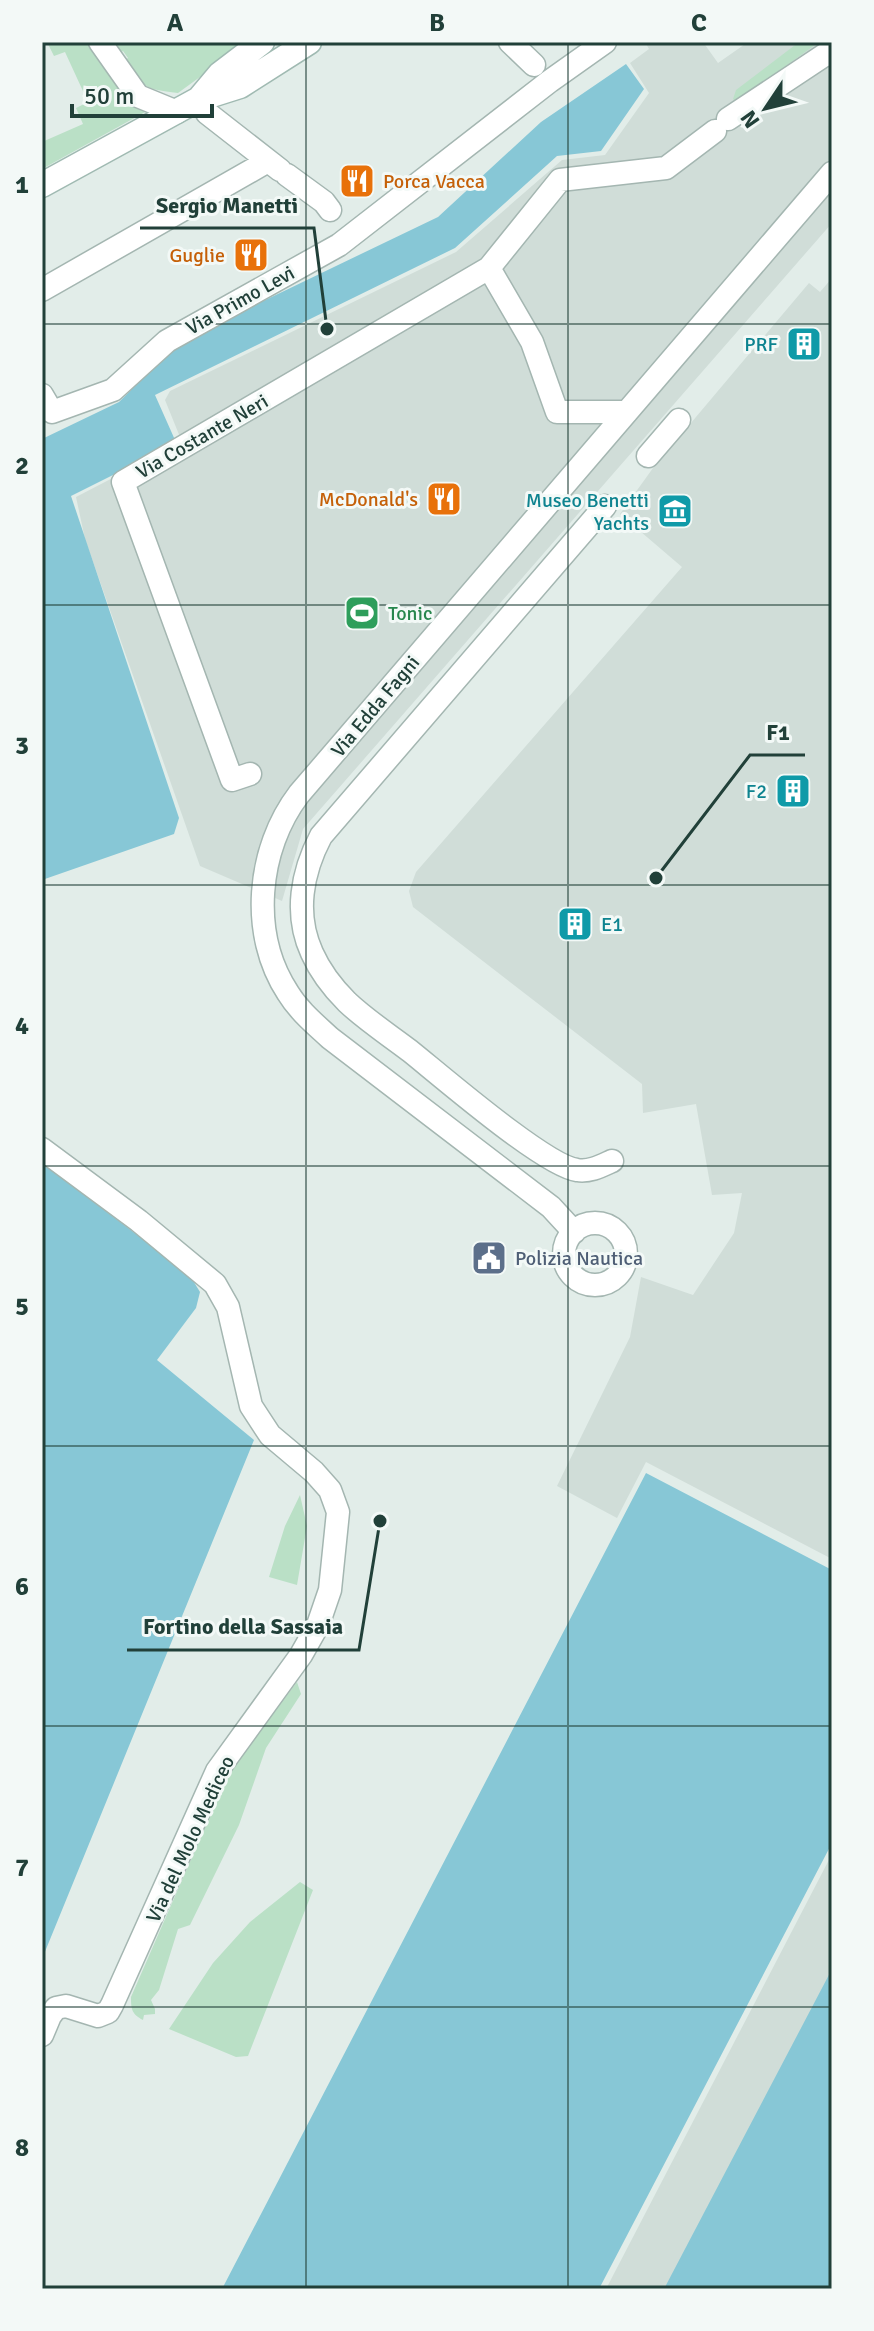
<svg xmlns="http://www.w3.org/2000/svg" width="874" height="2331" font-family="Signika,sans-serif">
<rect width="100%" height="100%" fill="#e2ede9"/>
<path fill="#d0ddd8" d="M645,42H703L718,63L748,42H832V223L303,829L282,901L200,866L85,539L76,497L182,442L165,400L170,391L456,252L562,160L605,155L649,93L630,63L649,49Z
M832,278V1559L646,1462L617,1518L557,1486L630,1337L641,1277L693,1295L734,1233L742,1193L712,1195L696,1104L643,1113L642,1084L413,907L409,891L416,872L682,567L620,514L653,468L809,283L820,292Z
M832,1854V2289H606Z"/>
<path fill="#bae0c6" d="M47,42H88L132,105L147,111L42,169V142L83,124L76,108L88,102L65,52L54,56Z
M116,42H248L178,93C143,89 145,88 125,60L128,58L123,51L120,53L116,48L118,46Z
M799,42H819L736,102L733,99L736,90Z
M300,1495L307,1526L297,1585L269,1577L285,1526Z
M297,1682L301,1694L266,1748L239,1825L190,1925L178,1929L159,1990L151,2000L155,2009V2014L144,2015L143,2020C132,2014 131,2010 131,1997L230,1770Z
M300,1882L313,1890L248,2056L236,2057L169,2029L213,1963L250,1922Z"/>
<path fill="#87c7d6" d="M626,64L644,89L601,151L557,156L455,248L155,395L175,440L173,445L71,496L179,818L174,834L42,880V439L119,402L182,340L438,217L541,122Z
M42,1163L189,1274L200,1292L196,1308L157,1360L254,1440L42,1959Z
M646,1473L832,1570V1843L599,2289H222Z
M832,1969V2289H664Z"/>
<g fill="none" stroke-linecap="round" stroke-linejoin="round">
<defs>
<path id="street" d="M100,42L138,96L177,112
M510,42L534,65
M207,113L280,170
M728,119L829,52L832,55
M287,175L324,202L330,210
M42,290L268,161
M42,395L52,412L113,390L167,341L339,245L550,81L605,42
M627,412H557L532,342L489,268L560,180L666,168L715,131
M648,456L679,420
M605,506L321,836C302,872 294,914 312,953C320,971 333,988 347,1002C366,1020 389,1035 410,1051C440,1075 545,1166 577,1170C590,1172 601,1166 612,1161
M250,774L232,780L123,482L489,268
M42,1149L139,1221L215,1284L228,1307L251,1406L270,1435L314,1472L330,1490L338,1512L330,1590L318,1625L301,1655L217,1771L112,2005L108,2012L98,2016L66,2006L56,2008L50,2016L42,2035
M564 1254a31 31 0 1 1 62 0a31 31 0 1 1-62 0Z
M574,1232L551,1207L330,1038C315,1024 299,1011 288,993C249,934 257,849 299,794L832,173"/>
<path id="secondary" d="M199,99L220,74L262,42
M42,185L199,99L240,86L309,42"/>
</defs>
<use href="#street" stroke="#a4b6b1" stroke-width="25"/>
<use href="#secondary" stroke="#a0bab2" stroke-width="27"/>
<use href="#street" stroke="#fff" stroke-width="22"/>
<use href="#secondary" stroke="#fff" stroke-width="24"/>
</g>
<path fill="none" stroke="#214039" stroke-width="2" stroke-opacity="0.55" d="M306,42V2289M568,42V2289M42,324H832M42,605H832M42,885H832M42,1166H832M42,1446H832M42,1726H832M42,2007H832"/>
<defs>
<symbol id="restaurant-square" viewBox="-11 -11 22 22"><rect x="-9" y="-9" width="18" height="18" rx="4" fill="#e8710a" stroke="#f3f9f7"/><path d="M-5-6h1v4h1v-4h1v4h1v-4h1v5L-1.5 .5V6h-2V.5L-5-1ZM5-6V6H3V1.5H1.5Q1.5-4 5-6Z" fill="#fff"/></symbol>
<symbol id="building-square" viewBox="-11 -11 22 22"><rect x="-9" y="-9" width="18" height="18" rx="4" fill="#0f9aa8" stroke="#f3f9f7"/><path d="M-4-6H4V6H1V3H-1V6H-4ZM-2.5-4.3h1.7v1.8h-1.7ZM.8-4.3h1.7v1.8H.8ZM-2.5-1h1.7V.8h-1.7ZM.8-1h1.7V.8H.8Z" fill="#fff"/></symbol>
<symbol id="museum-square" viewBox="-11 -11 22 22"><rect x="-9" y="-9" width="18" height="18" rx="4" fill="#0f9aa8" stroke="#f3f9f7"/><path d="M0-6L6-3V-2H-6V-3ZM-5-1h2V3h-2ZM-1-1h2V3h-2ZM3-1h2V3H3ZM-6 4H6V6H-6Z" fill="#fff"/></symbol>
<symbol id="stadium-square" viewBox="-11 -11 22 22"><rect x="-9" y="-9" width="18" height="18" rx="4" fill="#2e9e5b" stroke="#f3f9f7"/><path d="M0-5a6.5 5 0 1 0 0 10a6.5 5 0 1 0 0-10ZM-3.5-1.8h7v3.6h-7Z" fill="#fff"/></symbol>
<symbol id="civic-square" viewBox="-11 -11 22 22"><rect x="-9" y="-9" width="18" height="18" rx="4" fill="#5c6f8a" stroke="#f3f9f7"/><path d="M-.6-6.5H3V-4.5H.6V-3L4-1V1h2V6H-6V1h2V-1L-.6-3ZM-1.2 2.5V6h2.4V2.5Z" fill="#fff"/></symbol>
</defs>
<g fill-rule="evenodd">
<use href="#restaurant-square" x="337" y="161" width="40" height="40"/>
<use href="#restaurant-square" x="231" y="235" width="40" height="40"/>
<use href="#building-square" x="784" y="324" width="40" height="40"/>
<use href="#restaurant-square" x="424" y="479" width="40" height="40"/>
<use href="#museum-square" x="655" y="491" width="40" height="40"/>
<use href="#stadium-square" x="342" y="593" width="40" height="40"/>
<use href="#building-square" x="773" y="771" width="40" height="40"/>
<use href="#building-square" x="555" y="904" width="40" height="40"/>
<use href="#civic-square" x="469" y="1238" width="40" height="40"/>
</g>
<g text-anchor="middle" stroke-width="6" stroke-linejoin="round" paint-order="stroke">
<g font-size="20" fill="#c56008" stroke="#f3f9f7" text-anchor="end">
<text x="383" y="188" text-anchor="start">Porca Vacca</text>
<text x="225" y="262">Guglie</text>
<text x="418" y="506">McDonald's</text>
</g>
<g font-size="20" fill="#214039" stroke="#f3f9f7">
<text transform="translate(240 300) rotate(-29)" y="7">Via Primo Levi</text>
<text transform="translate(202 436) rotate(-30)" y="7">Via Costante Neri</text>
<text transform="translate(375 706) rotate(-50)" y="7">Via Edda Fagni</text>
<text transform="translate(190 1839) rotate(-65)" y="7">Via del Molo Mediceo</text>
</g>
<g font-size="20" fill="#0d838f" stroke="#f3f9f7" text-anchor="end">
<text x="778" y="351">PRF</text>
<text x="649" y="507">Museo Benetti<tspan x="649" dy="23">Yachts</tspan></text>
<text x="767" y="798">F2</text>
<text x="601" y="931" text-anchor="start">E1</text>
</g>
<g font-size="20" fill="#27864d" stroke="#f3f9f7" text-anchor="start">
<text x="388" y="620">Tonic</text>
</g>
<g font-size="20" fill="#4e5e75" stroke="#f3f9f7" text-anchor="start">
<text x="515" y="1265">Polizia Nautica</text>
</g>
</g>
<path fill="none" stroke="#214039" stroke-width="3" d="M327 329L314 228H140M656 878L750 755H805M380 1521L359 1650H127"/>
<g fill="#214039" stroke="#f3f9f7" stroke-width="3">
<circle cx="327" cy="329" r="8"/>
<circle cx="656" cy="878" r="8"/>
<circle cx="380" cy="1521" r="8"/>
</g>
<g font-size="22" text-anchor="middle" font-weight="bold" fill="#214039" stroke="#f3f9f7" stroke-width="6" stroke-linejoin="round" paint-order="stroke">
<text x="227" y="213">Sergio Manetti</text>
<text x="778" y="740">F1</text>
<text x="243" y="1634">Fortino della Sassaia</text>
</g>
<rect width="874" height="2331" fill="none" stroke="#f3f9f7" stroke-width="88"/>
<g transform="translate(766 108) rotate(235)" stroke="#f3f9f7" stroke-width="6" paint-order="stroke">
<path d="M0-6L14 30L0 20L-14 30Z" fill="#214039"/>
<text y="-12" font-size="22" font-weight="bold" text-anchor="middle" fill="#214039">N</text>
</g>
<path d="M72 104v12h140v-12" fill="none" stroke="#214039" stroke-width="4"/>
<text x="84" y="104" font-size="24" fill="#214039" stroke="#f3f9f7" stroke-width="6" paint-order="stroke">50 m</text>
<rect x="44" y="44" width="786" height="2243" fill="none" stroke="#214039" stroke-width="3"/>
<g font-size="26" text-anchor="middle" font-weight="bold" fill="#214039">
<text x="175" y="31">A</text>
<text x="437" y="31">B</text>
<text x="699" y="31">C</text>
<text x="22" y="193">1</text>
<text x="22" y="474">2</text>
<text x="22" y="754">3</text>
<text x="22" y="1034">4</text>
<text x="22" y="1315">5</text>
<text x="22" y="1595">6</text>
<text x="22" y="1876">7</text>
<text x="22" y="2156">8</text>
</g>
</svg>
